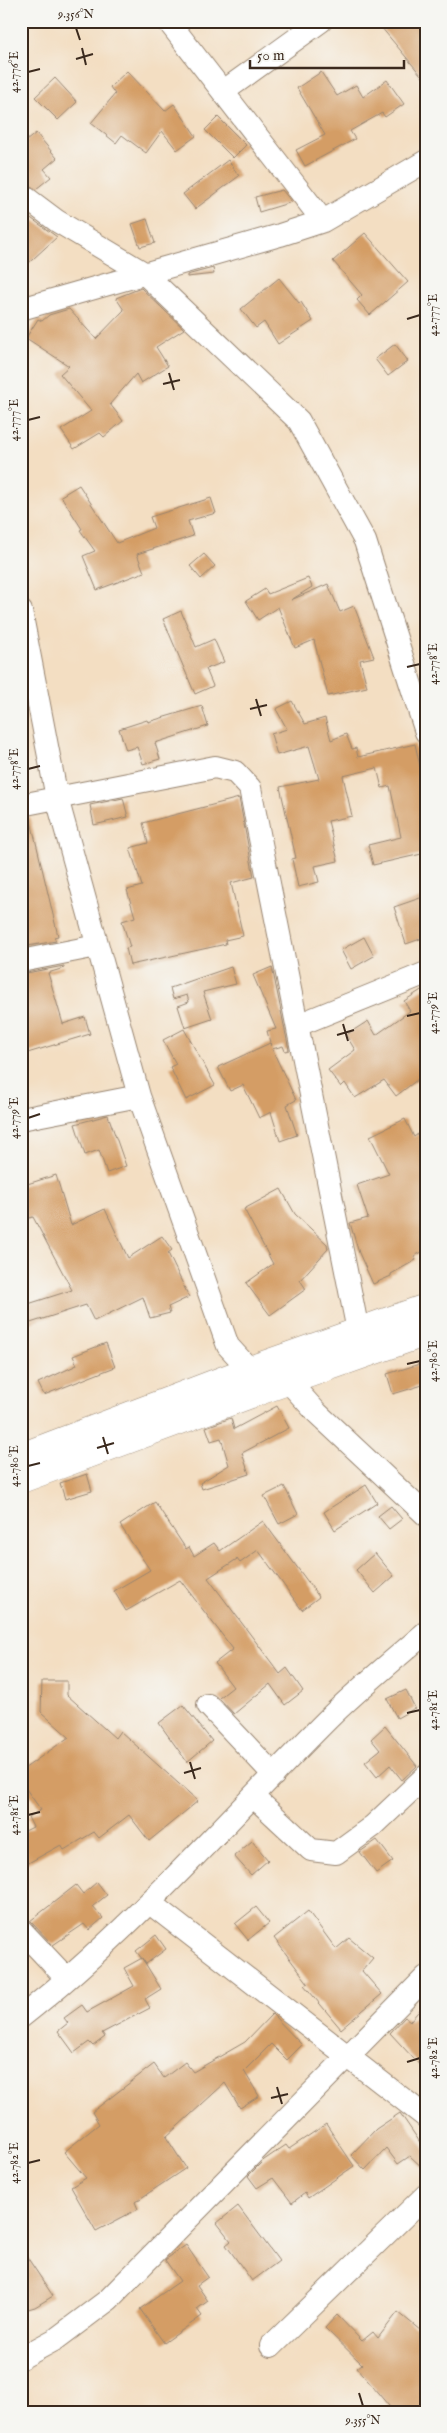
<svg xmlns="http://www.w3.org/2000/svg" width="447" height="2433" font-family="'IM FELL English',serif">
<rect width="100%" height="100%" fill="#f6f6f2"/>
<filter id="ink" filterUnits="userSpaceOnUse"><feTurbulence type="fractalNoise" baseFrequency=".02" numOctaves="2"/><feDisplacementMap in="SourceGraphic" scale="10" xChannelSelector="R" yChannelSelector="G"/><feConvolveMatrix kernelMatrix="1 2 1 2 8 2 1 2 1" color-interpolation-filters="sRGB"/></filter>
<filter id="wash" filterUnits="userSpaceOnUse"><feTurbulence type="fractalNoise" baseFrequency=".0096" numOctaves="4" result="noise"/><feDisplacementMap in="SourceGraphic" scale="20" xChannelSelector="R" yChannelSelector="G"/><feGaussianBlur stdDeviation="1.12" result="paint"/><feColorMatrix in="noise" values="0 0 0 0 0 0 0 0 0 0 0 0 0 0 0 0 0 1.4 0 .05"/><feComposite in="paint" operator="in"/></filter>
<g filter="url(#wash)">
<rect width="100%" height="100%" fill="#f3dec2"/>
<g id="blocks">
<path fill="#d49d65" d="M376,21H426V81Z
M127,71L165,111L174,104L196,136L177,150L162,131L146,153L122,135L116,143L91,123L115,94L110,87Z
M321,72L337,96L356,85L363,97L387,80L404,104L385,117L382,113L350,131L355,139L305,166L296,150L325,135L297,88Z
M55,78L77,102L58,120L35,97Z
M218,117L246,145L233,158L205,130Z
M36,133L57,158L44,169L51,177L36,189L21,181V145Z
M228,160L239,176L195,209L183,194Z
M282,190L292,202L259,212L255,197Z
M21,211L57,237L21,270Z
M147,219L155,243L140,247L132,224Z
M365,233L408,282L370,315L357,300L362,295L333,261Z
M213,268L214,274L187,277V275Z
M279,278L299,303L301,302L313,321L278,344L264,322L256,328L241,309Z
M141,288L184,329L156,347L168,366L141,383L136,374L110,404L123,421L104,437L100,433L74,449L61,430L91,411L60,374L69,366L26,338L38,319L42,321L49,315L69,309L96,339L124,310L116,298Z
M395,344L408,361L388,376L375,359Z
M79,485L117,543L154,528L150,517L211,498L216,513L188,521L193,536L137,554L144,572L97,590L83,556L95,551L80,530L82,529L61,496Z
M204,554L215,566L201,579L190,566Z
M308,578L312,587L291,600L328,584L340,612L354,606L374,657L360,660L367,687L328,696L314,640L295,648L278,607L258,620L246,601L265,589L268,594Z
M181,611L196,647L214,639L224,662L206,669L213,686L195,694L163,619Z
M292,701L305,724L325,718L331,740L346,734L352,749L356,748L358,757L415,744L426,792V853L373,865L368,845L401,837L390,786L382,788L377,768L343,776L352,816L328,821L338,861L315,866L319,882L298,887L292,859L296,858L280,787L319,779L309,746L277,755L271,734L287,729L276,709Z
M202,706L208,726L155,743L160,759L143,764L137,747L126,750L119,729L147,720L148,722Z
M123,798L128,817L94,825L90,805Z
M239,798L254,877L231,883L243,936L225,940L226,944L130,965L126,948L130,947L122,921L135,917L127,890L142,886L130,848L148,843L143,823Z
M30,817L58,936L54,937L56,941L22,947L21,818Z
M426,896V937L406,944L394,907Z
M364,937L374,956L351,969L341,950Z
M64,966V968L48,973L63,1024L85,1017L90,1034L21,1055V974Z
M231,967L236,984L203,992L212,1019L185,1028L178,1006L189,1002L187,995L173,999L170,988Z
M272,967L289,1050L285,1051L283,1046L272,1049L296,1100L287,1105L297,1135L280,1141L271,1112L259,1118L243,1085L230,1091L218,1067L270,1043L271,1046L267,1031L276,1029L253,975Z
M426,987V1073L396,1096L384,1080L355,1098L345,1083L341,1087L328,1070L355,1050L346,1035L368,1021L376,1035L410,1011L404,1001Z
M184,1029L215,1085L186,1100L170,1067L176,1064L163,1040Z
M108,1115L126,1166L107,1173L99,1150L85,1155L75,1124Z
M405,1119L414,1137L426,1128V1250L414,1256L416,1260L391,1274V1276L373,1284L359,1253L350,1223L368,1218L357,1185L389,1174L370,1136Z
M56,1175L71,1225L105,1209L128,1258L162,1236L172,1250L168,1253L189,1297L168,1307L170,1313L150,1318L143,1297L94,1321L86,1305L21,1326V1309L26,1307L25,1305L72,1290L33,1217L21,1220V1186Z
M281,1189L295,1214L327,1244L328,1249L300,1280L306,1289L270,1315L246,1283L273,1264L244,1209Z
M106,1343L115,1367L44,1395L38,1383L77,1365L73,1356Z
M426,1362V1384L393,1394L387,1374Z
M277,1406L289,1428L242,1453L249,1474L202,1489L200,1483L229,1465L221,1438L211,1441L206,1427L231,1418L234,1429Z
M87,1474L92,1491L65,1499L60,1483Z
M366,1485L377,1503L335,1530L324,1512Z
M284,1486L298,1514L279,1524L264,1496Z
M155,1502L186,1549L189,1547L194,1556L214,1543L220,1551L263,1521L319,1597L302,1610L258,1550L240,1563L237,1559L208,1578L280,1674L287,1668L303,1691L285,1705L270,1684L234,1714L219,1698L233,1687L215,1663L233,1649L180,1580L126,1611L114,1591L150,1570L120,1525Z
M391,1506L402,1519L389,1529L378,1516Z
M375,1553L394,1576L375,1593L356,1570Z
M42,1681H67V1695L115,1738L120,1731L198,1801L149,1841L129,1815L99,1838L94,1832L64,1850L61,1845L21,1867V1833L33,1827L28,1817L41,1810L21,1782V1771L69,1737L41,1712Z
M406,1690L415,1708L397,1718L387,1699Z
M183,1705L212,1741L187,1762L159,1723Z
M385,1726L417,1766L402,1780L390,1765L377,1777L365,1762L380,1750L371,1739Z
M377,1840L393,1861L376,1873L360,1852Z
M252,1841L268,1860L251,1875L234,1856Z
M97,1882L107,1895L93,1906L103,1918L89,1930L84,1924L53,1945L30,1921L76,1885L83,1894Z
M256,1907L269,1923L248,1940L235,1924Z
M308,1911L336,1949L349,1938L373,1958L362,1971L382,1994L341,2029L304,1985L308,1983L274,1938Z
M156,1935L166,1949L146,1964L136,1951Z
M142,1958L161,1989L145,1999L150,2008L102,2033L105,2037L93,2046L89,2042L74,2053L58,2031L68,2023L64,2018L82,2005L87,2012L134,1986L124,1968Z
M426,2003V2072L390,2033L405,2017L410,2021Z
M272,2014L302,2045L287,2060L271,2044L244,2071L259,2096L240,2108L225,2083L166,2137L186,2168L135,2202L138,2209L96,2231L71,2187L86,2178L64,2152L99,2124L92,2112L154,2064L164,2078L185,2062L193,2072L245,2042Z
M400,2113L426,2151V2171L410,2156L398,2164L386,2148L365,2170L351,2155L376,2129Z
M326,2124L354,2166L308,2198L305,2193L292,2203L273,2178L257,2188L248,2176L264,2160L286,2145L289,2149Z
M238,2206L279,2261L252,2281L226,2245L231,2241L217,2223Z
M186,2245L208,2277L197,2285L208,2301L197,2309L202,2316L164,2343L140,2309L180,2281L165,2260Z
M21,2248L53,2296L35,2307L21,2311Z
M398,2312L426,2335V2412H394L357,2368L362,2364L325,2328L337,2315L362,2341L373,2332L378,2338Z"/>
</g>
</g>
<g filter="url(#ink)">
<use href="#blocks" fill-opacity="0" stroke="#978470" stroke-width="1"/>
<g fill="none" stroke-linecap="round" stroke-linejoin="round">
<defs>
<path id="minor" d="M168,21L323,221
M224,91L321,21
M21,194L57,221L144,273L299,421L365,541L426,732
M21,309L280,235L323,221L426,161
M21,611L57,798L139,1096L228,1346L250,1370L256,1383
M21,805L215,767L235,772L250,788L358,1331
M21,961L97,946
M298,1025L426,973
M21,1119L139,1096
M280,1366L288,1381L317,1413L426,1515
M208,1705L274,1775
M253,1796L311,1850L336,1853L373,1826L426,1776
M150,1903L426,2117
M21,1930L67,1979
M21,2017C133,1929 227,1820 327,1720C358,1689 393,1661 426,1632
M271,2346L426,2195
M21,2358L56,2339L108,2300L426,1977"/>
<path id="major" d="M21,1457L250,1370L426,1308
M21,1479L259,1391L426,1332"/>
</defs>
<use href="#minor" stroke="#978470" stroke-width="24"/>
<use href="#major" stroke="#978470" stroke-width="29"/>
<use href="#minor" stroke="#fff" stroke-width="22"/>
<use href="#major" stroke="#fff" stroke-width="28"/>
</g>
</g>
<path fill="none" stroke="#3b2a1e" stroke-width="2" d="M76,28L80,40M82,48L86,65M76,59L93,54M28,72L40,69M407,319L420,315M169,373L174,390M163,384L180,380M28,420L40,417M407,667L420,664M256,699L261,716M250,709L267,705M28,769L40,766M407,1016L420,1013M343,1024L348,1041M337,1035L354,1030M28,1118L40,1114M407,1364L420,1361M103,1437L108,1454M97,1448L114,1443M28,1466L40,1463M407,1713L420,1710M190,1762L195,1779M184,1773L201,1768M28,1815L40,1812M407,2062L420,2058M277,2087L282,2104M271,2098L288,2094M28,2163L40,2160M359,2393L363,2406"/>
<rect width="447" height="2433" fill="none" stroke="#f6f6f2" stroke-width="55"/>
<path d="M250 60v8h154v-8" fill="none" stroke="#3b2a1e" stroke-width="2.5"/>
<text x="257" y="60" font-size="15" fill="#3b2a1e" stroke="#f6f6f2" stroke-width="4" paint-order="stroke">50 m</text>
<rect x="28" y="28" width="392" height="2378" fill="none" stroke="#3b2a1e" stroke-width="2"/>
<g font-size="12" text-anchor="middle" fill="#3b2a1e">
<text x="76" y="18">9.356°N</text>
<text transform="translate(14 72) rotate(-90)" y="4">42.776°E</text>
<text transform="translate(433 315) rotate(-90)" y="4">42.777°E</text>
<text transform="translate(14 420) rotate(-90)" y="4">42.777°E</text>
<text transform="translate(433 664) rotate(-90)" y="4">42.778°E</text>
<text transform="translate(14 769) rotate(-90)" y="4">42.778°E</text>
<text transform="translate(433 1013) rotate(-90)" y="4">42.779°E</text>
<text transform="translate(14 1118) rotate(-90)" y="4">42.779°E</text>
<text transform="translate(433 1361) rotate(-90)" y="4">42.780°E</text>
<text transform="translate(14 1466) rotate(-90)" y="4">42.780°E</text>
<text transform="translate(433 1710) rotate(-90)" y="4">42.781°E</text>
<text transform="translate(14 1815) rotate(-90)" y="4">42.781°E</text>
<text transform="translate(433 2058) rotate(-90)" y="4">42.782°E</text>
<text transform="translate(14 2163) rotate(-90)" y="4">42.782°E</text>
<text x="363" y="2424">9.355°N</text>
</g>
</svg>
